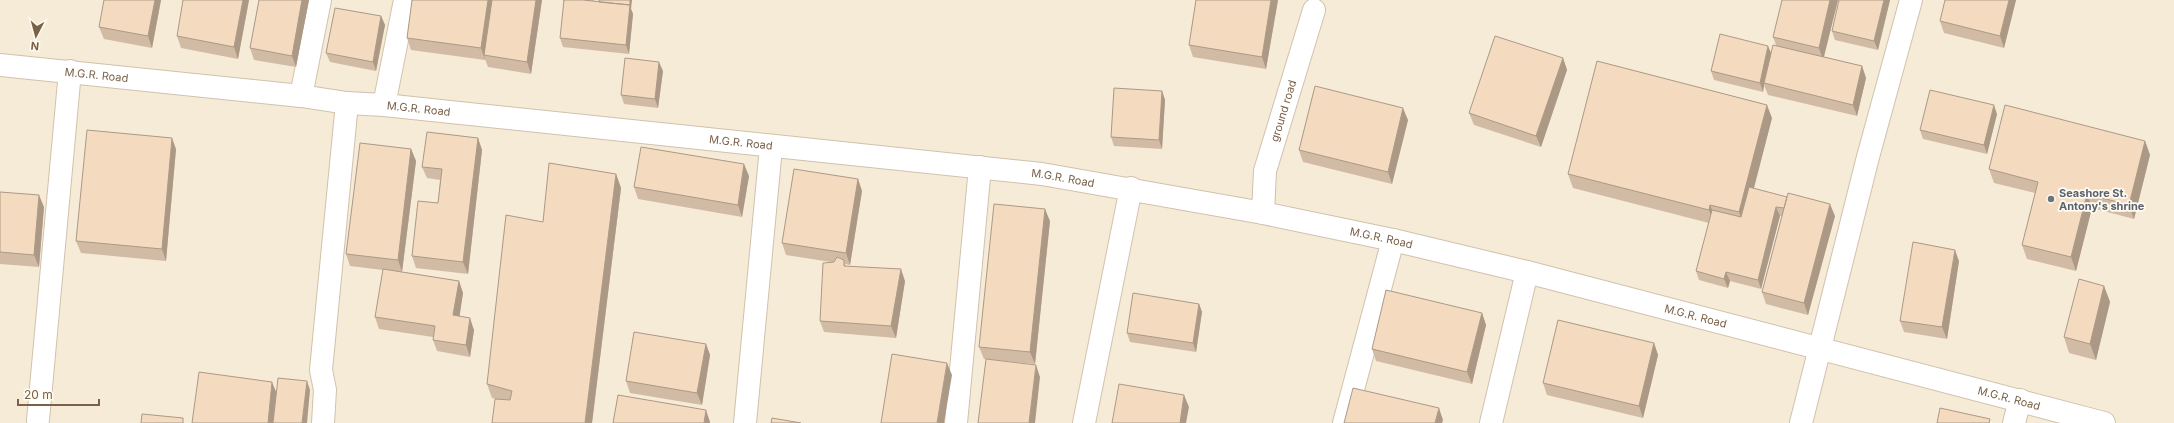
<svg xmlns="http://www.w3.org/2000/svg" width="2174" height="423" font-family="Inter,sans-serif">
<rect width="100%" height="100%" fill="#fdf8e9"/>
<path fill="#f6ebd7" d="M0,0H2174V423H0Z"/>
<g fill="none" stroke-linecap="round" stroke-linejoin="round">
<defs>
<g id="minor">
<path id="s1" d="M0,65L301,96L347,103L384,105L1042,174L1263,213L1393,240L1527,272L2104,423"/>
<path d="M301,96L320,0"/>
<path d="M384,105L405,0"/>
<path id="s2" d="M1263,213L1265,171L1314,10"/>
<path d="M38,420L70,71"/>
<path d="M323,423L325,390L321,370L347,103"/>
<path d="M745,423L771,147"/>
<path d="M956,423L980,167"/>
<path d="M1084,423L1131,188"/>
<path d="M1344,423L1393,240"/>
<path d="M1491,423L1527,272"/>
<path d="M1801,423L1868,157L1911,0"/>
<path d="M2014,423L2020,400"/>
</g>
</defs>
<use href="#minor" stroke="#d1c1ad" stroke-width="24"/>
<use href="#minor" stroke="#fff" stroke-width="22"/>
</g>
<path fill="#d2bba4" d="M161,0L152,48L104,39L99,27Z
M249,0L238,59L181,48L177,36Z
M259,0H309L296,67L254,60L250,48Z
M412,0H542L531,74L488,67L485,59V60L411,50L407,38Z
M563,0H594V1L631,9L633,14L629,54L563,47L560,38L564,3Z
M1196,0H1278L1266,69L1193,57L1189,45Z
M1838,0L1824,57L1862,66L1866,78L1857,116L1768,95L1764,85L1763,92L1714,80L1711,71L1771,54L1776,45L1773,37Z
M1890,0L1878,50L1835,40L1832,31Z
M2016,0L2004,48L1944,33L1940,21Z
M381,16L385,25L376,71L330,62L326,53Z
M1563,58L1567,70L1541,147L1474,125L1469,113Z
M663,71L658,108L624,104L621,95Z
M1162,91L1165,100L1162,149L1114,146L1111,137Z
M1997,114L1987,154L1923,139L1920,130Z
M1772,118L1754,188L1835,216L1808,315L1766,304L1762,292L1782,216H1780L1761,289L1730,281L1728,288L1699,280L1696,271L1709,223L1573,188L1568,174Z
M1408,120L1392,184L1303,162L1299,150Z
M478,138L482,150L468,274L416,268L412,256L438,203L440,180L427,178L422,167Z
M2145,141L2150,155L2134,219L2092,208L2076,271L2027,259L2022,245L2035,193L1994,183L1989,169Z
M176,149L166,261L81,253L76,241Z
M411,149L416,161L402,272L459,281L463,293L459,316L474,330L470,357L437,351L433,340V337L379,329L375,317L383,270L350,266L346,254Z
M616,174L621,188L592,423H492L500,400L492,398L487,384L543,222Z
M749,176L742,217L638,199L634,187Z
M858,179L862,191L850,265L845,264L846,266L905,281L896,338L824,332L820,321L831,262L786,255L782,243Z
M0,192L44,207L39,267L0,264Z
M1050,221L1035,364L984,359L979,347Z
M1959,261L1947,339L1904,332L1900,321Z
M2104,286L2110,302L2096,360L2069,353L2064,337Z
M1199,304L1202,312L1196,352L1130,342L1127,333Z
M1482,313L1486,325L1472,384L1376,361L1372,349Z
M1654,343L1658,355L1643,418L1547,395L1543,383Z
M706,344L710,355L702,405L630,393L626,381Z"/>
<path fill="#ab9986" d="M155,0H161L152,48L148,36Z
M243,0H249L238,59L234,47Z
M302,0H309L296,67L292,56Z
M488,0H493L484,55L485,60L481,48Z
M536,0H542L531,74L527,62Z
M630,0H632L631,9L633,14L629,54L626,45Z
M1271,0H1278L1266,69L1262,57Z
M1830,0H1838L1823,60L1819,48Z
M1884,0H1890L1878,50L1874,41Z
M2009,0H2016L2004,48L2000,36Z
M381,16L385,25L376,71L373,62Z
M1768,46L1772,55L1764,83V85L1763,92L1760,83Z
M1563,58L1567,70L1541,147L1536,136Z
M659,62L663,71L658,108L655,99Z
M1862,66L1866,78L1857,116L1853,105Z
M1162,91L1165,100L1162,149L1159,140Z
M1767,105L1772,118L1744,226L1739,212Z
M1994,105L1997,114L1987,154L1984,145Z
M1403,108L1408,120L1392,184L1388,172Z
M172,138L176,149L166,261L162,249Z
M478,138L482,150L468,274L463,262Z
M2145,141L2150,155L2134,219L2129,205Z
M411,149L416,161L402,272L398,260Z
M744,164L749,176L742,217L738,205Z
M616,174L621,188L592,423H585Z
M858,179L862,191L850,265L846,253Z
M2087,194L2092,208L2076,271L2071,257Z
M39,195L44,207L39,267L34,255Z
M1830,204L1835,216L1808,315L1804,303Z
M1710,205L1716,219L1714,224L1709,210Z
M1776,207L1780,216L1761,289L1758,280Z
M1045,209L1050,221L1035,364L1030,352Z
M1955,250L1959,261L1947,339L1942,327Z
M901,269L905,281L896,338L891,326Z
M1726,272L1730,281L1728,288L1724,279Z
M459,281L463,293L458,327L453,315Z
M2104,286L2110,302L2096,360L2090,344Z
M1199,304L1202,312L1196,352L1193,343Z
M1482,313L1486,325L1472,384L1467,372Z
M470,318L474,330L470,357L466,345Z
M1654,343L1658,355L1643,418L1639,406Z
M706,344L710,355L702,405L697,393Z
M947,363L952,375L944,423H937Z
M1036,365L1040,377L1035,423H1029Z
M307,381L310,390L307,423H302Z
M272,382L277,394L273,423H268Z
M1184,395L1189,407L1186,423H1180Z
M1439,408L1443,420L1442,423H1435Z
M706,410L710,422V423H704Z"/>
<path fill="#f4dabf" stroke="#ab9986" d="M104,0H155L148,36L99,27Z
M183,0H243L234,47L177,36Z
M259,0H302L292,56L250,48Z
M412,0H488L481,48L407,38Z
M492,0H536L527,62L484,55Z
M564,0H583L630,5L626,45L560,38Z
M599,0H630V5L599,2Z
M1196,0H1271L1262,57L1189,45Z
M1782,0H1830L1819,48L1773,37Z
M1839,0H1884L1874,41L1832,31Z
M1945,0H2009L2000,36L1940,21Z
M335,8L381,16L373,62L326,53Z
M1720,34L1768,46L1760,83L1711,71Z
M1495,36L1563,58L1536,136L1469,113Z
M1773,45L1862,66L1853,105L1764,83Z
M625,58L659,62L655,99L621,95Z
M1597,61L1767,105L1739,212L1710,205L1709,210L1568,174Z
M1315,86L1403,108L1388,172L1299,150Z
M1114,88L1162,91L1159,140L1111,137Z
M1930,90L1994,105L1984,145L1920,130Z
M2005,105L2145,141L2129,205L2087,194L2071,257L2022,245L2038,182L1989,169Z
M87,130L172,138L162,249L76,241Z
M427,132L478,138L463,262L412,256L418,201L438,203L442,169L422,167Z
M360,143L411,149L398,260L346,254Z
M641,147L744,164L738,205L634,187Z
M549,163L616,174L585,423H492L495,399L510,400L512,391L487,384L506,215L543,222Z
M794,169L858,179L846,253L782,243Z
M1749,187L1787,197L1784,208L1776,207L1758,280L1726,272L1724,279L1696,271L1712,210L1741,217Z
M0,192L39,195L34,255L0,252Z
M1788,193L1830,204L1804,303L1762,292Z
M994,204L1045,209L1030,352L979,347Z
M1913,242L1955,250L1942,327L1900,321Z
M837,257L844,260V266L901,269L891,326L820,321L823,263L834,262Z
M383,269L459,281L453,315L470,318L466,345L433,340L435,326L375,317Z
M2079,279L2104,286L2090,344L2064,337Z
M1386,290L1482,313L1467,372L1372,349Z
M1133,293L1199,304L1193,343L1127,333Z
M1558,320L1654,343L1639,406L1543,383Z
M634,332L706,344L697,393L626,381Z
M892,354L947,363L937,423H881Z
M986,359L1036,365L1029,423H978Z
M199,372L272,382L268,423H192Z
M278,378L307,381L302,423H273Z
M1119,384L1184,395L1180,423H1112Z
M1353,388L1439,408L1435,423H1344Z
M618,395L706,410L704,423H613Z
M1940,408L1990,419L1989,423H1937Z
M142,414L183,418V423H141Z
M772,418L801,423H771Z"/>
<circle fill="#6b7280" stroke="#fffbf0" stroke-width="1.5" cx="2051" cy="199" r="4"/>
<g text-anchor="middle" stroke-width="3.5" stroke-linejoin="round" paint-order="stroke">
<g font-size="11" fill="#7a614a" stroke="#fffbf0">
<text dy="4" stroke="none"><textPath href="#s1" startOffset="97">M.G.R. Road</textPath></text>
<text dy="4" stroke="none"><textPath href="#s1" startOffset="421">M.G.R. Road</textPath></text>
<text dy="4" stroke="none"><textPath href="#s2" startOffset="105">ground road</textPath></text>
<text dy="4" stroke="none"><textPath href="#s1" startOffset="745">M.G.R. Road</textPath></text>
<text dy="4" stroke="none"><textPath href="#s1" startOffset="1069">M.G.R. Road</textPath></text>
<text dy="4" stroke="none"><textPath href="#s1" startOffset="1393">M.G.R. Road</textPath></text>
<text dy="4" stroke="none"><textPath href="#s1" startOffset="1717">M.G.R. Road</textPath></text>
<text dy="4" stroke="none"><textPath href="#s1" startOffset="2041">M.G.R. Road</textPath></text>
</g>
<g font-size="11" font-weight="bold" fill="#5b616d" stroke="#fffbf0" text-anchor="start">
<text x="2059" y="197">Seashore St.<tspan x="2059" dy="13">Antony's shrine</tspan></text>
</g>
</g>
<g transform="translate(36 36) rotate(186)" stroke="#fffbf0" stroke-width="3" paint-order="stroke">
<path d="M0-3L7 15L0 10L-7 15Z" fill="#7a614a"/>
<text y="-6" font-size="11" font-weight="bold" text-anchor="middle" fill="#7a614a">N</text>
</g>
<path d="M18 399v6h81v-6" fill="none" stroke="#7a614a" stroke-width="2"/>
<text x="24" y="399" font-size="12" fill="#7a614a" stroke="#fffbf0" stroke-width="3" paint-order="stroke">20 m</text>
</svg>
